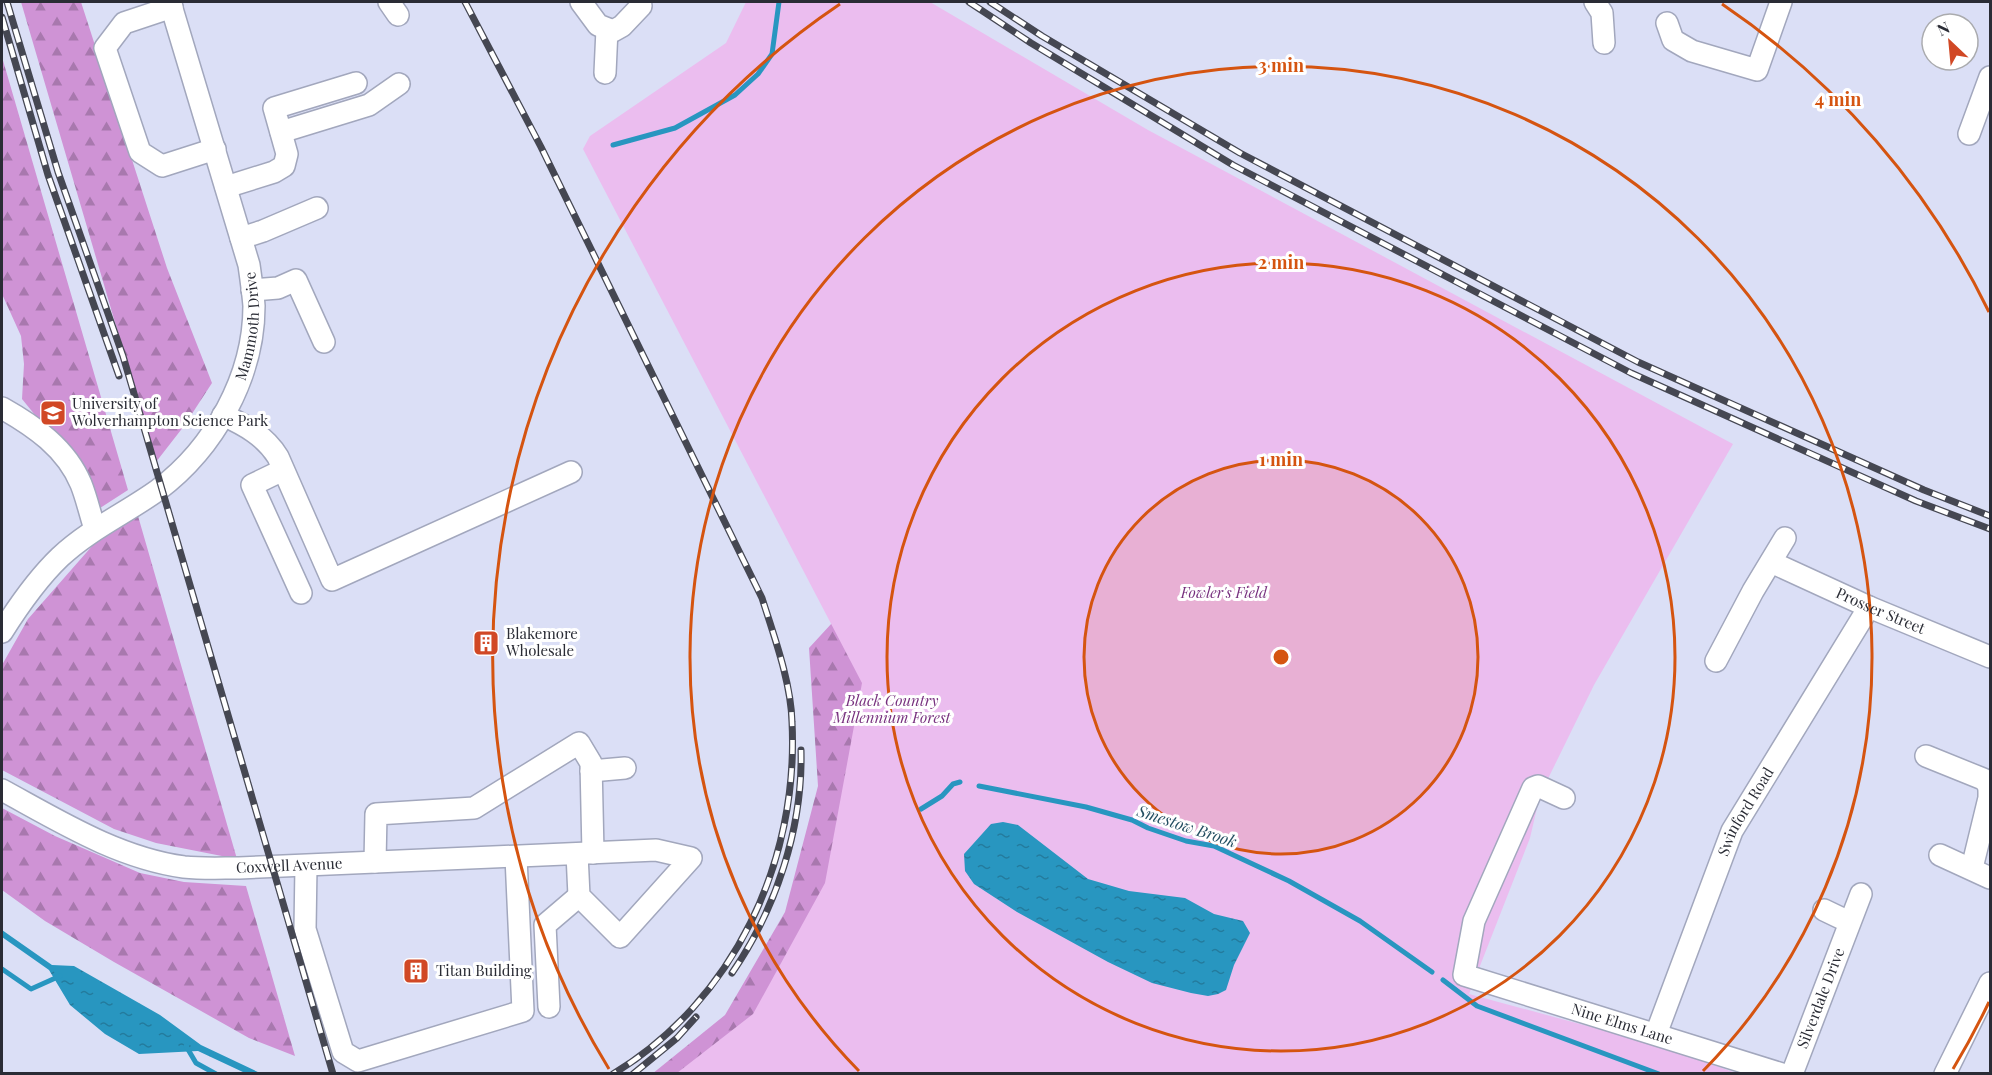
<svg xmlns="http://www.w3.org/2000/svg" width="1992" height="1075" font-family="'Playfair Display',serif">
<defs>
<pattern id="forest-firs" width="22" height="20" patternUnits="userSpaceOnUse" patternTransform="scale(1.5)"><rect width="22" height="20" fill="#cf93d5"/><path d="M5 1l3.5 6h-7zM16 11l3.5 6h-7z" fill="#a878ae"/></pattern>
<pattern id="water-ripples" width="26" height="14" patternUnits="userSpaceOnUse" patternTransform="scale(1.5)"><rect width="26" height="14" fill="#2896c0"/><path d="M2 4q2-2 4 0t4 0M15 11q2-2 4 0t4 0" fill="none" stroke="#237b9d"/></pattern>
</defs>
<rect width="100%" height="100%" fill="#dbdff6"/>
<path fill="url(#forest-firs)" d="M21,2H81L167,268L212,383L184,426L156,462Z
M2,57L128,490L97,510L80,459L35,415L22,399L24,364L21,336L2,294Z
M138,516L237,859L156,843L114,829L2,770V665L28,619L93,545Z
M832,623L911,632L790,1073L652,1074L725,1015L785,912L818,786L809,648Z
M2,808L55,836L140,873L184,882L246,886L295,1056L249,1038L114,962L45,921L2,890Z"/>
<path fill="#ebbdef" d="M746,2H930L1148,130L1733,444L1594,685L1540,795L1530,838L1469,994L1654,1044L1736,1073H677L753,1014L825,883L862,683L583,149L590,136L726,43Z"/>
<path fill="url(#water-ripples)" d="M1003,822L1018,825L1088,879L1129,891L1185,898L1214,914L1243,921L1250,933L1234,965L1226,990L1218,994L1208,996L1191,993L1152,983L1108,962L1017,912L974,884L965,871L964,854L991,824Z
M2,930L52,965L74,966L160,1015L201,1045L260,1073H245L198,1051L139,1054L105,1034L70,1005L49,970L2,937Z"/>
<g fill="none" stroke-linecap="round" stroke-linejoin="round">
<path stroke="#2896c0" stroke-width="5" d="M613,145L675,128L735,95L758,74L772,54L779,2
M979,786L1086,807L1132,820L1148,828L1186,841L1214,846L1289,881L1360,921L1432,972
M921,809L942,796L953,784L960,782
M2,969L31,989L60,976
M1443,980L1477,1006L1659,1074
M186,1046L196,1063L216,1074"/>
<defs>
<g id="minor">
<path d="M389,2L398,15"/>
<path d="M581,2L598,25L613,31L622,26L641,6"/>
<path d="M1595,2L1602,13L1604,43"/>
<path d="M172,7L124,23L105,48L140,152L162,166L215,149"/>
<path d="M1667,23L1673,40L1692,51L1757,70L1781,2"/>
<path d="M605,73L607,29"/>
<path d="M281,132L369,105L399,84"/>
<path d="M1969,134L1990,77"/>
<path d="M226,187L274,172L284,166L287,154L274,108L356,83"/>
<path d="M241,238L263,231L317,208"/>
<path d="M252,290L278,288L296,280L324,342"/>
<path d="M2,408C34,426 66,448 81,484C87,499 90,514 95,529"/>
<path d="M223,415C245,425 265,436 278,457L332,580L571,472"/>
<path d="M283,470L252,485L301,593"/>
<path id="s1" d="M1771,562L1869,607L1990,657"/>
<path id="s2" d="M2,632C19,605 37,579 60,557C90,529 126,513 158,490C214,448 254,377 254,306C253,293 251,279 249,265L170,2"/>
<path d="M1716,661L1753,591L1785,538"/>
<path d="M1926,756L1983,779C1990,785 1989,789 1989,798L1972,868"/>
<path d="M591,771L625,768"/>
<path id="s3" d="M2,790C59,821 118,858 184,867C202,869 221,868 239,868L656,850L691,858L620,937L579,896L577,854"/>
<path id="s4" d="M1564,798L1538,786L1533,788L1474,921L1464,975L1782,1074"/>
<path d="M1940,855L1990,878"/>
<path d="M375,862L376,814L474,808L579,743L591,763L593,853"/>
<path d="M306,866L305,929L343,1052L358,1061L523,1011L516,857"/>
<path d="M1824,910L1849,922"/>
<path d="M549,1007L545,925L579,896"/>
<path id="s5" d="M1656,1034L1732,831L1869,607"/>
<path id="s6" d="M1792,1074L1861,894"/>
<path d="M1945,1074L1990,983"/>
</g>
</defs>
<use href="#minor" stroke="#a2a7bd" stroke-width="24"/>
<use href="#minor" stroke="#fff" stroke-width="21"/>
<defs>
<path id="rail" d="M7,2L58,172L123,356L333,1074
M465,2L541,147L762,598C774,636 791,682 792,722C799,861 734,1001 613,1074
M969,2L1031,43L1233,165L1631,373L1916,501L1990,529
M990,2L1042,36L1240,153L1638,362L1924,490L1990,516
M2,17L48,175L119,376
M732,973C776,909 803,828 801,750
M633,1074L677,1038L696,1017"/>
</defs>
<use href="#rail" stroke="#454752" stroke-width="7"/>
<use href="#rail" stroke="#fff" stroke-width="4.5" stroke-dasharray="14" stroke-linecap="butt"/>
</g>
<circle cx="1281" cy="657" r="197" fill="#d55410" fill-opacity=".12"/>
<g fill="none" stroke="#d55410" stroke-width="3">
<circle cx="1281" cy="657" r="197"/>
<circle cx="1281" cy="657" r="394"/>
<path d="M859 1071A591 591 0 1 1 1703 1071"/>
<path d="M1989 1002A788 788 0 0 1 1953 1069M609 1069A788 788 0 0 1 840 4M1722 4A788 788 0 0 1 1989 312"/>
</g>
<defs>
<symbol id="university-square" viewBox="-11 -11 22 22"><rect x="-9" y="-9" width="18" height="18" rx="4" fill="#d14825" stroke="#fff"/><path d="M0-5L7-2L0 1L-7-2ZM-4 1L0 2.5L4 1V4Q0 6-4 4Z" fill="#fff"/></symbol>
<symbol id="building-square" viewBox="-11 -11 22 22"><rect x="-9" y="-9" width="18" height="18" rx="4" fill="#d14825" stroke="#fff"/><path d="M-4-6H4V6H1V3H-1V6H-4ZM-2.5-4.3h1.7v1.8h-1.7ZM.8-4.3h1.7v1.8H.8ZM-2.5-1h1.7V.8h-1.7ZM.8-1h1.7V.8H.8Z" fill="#fff"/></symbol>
</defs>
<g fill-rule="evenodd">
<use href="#university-square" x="38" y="398" width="30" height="30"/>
<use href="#building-square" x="471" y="628" width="30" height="30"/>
<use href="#building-square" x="401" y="956" width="30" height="30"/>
</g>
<g text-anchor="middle" stroke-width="6" stroke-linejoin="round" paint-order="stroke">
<g font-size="15" fill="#2a2c35" stroke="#fff">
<text dy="5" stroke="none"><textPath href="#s2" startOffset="408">Mammoth Drive</textPath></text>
<text dy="5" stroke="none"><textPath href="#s1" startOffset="120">Prosser Street</textPath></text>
<text dy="5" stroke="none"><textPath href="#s5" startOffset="240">Swinford Road</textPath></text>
<text dy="5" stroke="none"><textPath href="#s3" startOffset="304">Coxwell Avenue</textPath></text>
<text dy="5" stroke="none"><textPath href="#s6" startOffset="81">Silverdale Drive</textPath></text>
<text dy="5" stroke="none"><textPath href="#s4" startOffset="400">Nine Elms Lane</textPath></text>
</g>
<g font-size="15" fill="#2a2c35" stroke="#fff" text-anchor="start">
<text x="72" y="409">University of<tspan x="72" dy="17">Wolverhampton Science Park</tspan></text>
<text x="506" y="639">Blakemore<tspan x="506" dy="17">Wholesale</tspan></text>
<text x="436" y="976">Titan Building</text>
</g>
<g font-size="15" font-style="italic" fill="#77307e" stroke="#fff">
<text x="1224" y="598">Fowler's Field</text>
<text x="892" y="706">Black Country<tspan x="892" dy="17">Millennium Forest</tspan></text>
</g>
<g font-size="16" font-style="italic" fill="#255063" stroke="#fff">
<text transform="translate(1187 826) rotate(18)" y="6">Smestow Brook</text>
</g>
</g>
<circle cx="1281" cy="657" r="9" fill="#d55410" stroke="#fff" stroke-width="3"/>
<g font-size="18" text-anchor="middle" font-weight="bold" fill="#d55410" stroke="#fff" stroke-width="6" stroke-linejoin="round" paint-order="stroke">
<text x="1281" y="72">3 min</text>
<text x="1838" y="106">4 min</text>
<text x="1281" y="269">2 min</text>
<text x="1281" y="466">1 min</text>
</g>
<rect width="1992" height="1075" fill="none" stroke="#2a2c35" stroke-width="6"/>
<g transform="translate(1950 42) rotate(334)"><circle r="28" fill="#ffffff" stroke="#aaabae" stroke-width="1.5"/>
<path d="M0-4.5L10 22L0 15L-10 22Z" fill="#d14825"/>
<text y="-9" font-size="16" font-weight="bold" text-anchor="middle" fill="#2a2c35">N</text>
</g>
</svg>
